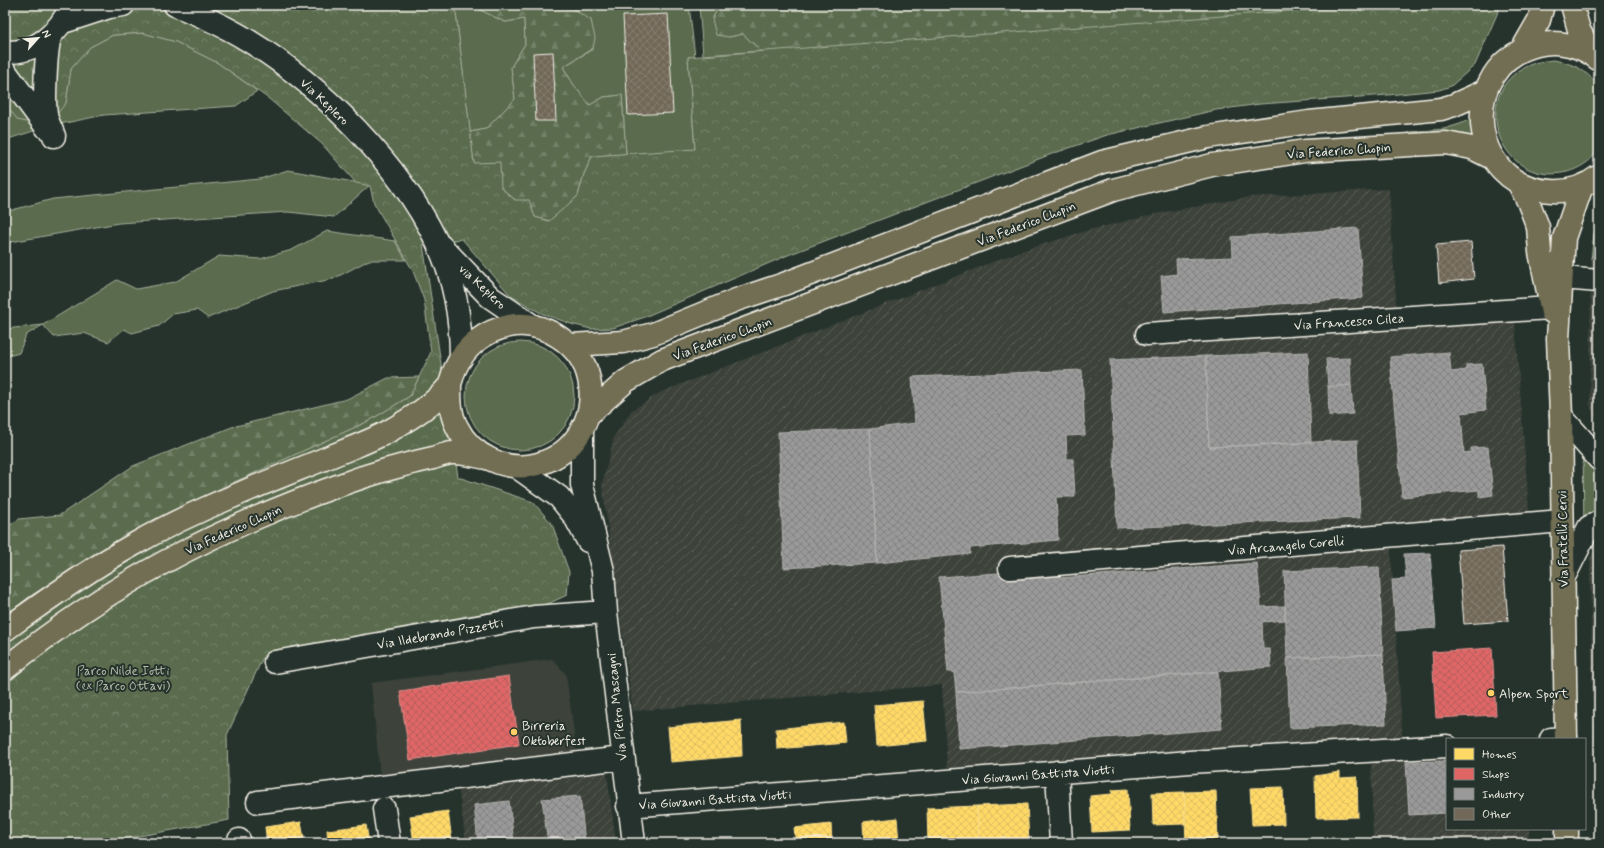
<svg xmlns="http://www.w3.org/2000/svg" width="1604" height="848" font-family="Mynerve,sans-serif">
<defs>
<pattern id="industrial-furrows" width="10" height="10" patternUnits="userSpaceOnUse"><rect width="10" height="10" fill="#3c433a"/><path d="M-1 1l2-2M0 10L10 0M9 11l2-2" fill="none" stroke="#595f56"/></pattern>
<pattern id="forest-firs" width="22" height="20" patternUnits="userSpaceOnUse"><rect width="22" height="20" fill="#5a6c4e"/><path d="M5 1l3.5 6h-7zM16 11l3.5 6h-7z" fill="#728168"/></pattern>
<pattern id="park-crowns" width="20" height="18" patternUnits="userSpaceOnUse"><rect width="20" height="18" fill="#5a6c4e"/><path d="M2 6a3 3 0 1 1 6 0M12 15a3 3 0 1 1 6 0" fill="none" stroke="#728168"/></pattern>
<pattern id="homes-cross-hatch" width="8" height="8" patternUnits="userSpaceOnUse"><rect width="8" height="8" fill="#ffd966"/><path d="M0 0l8 8M0 8l8-8" fill="none" stroke="#dbbc60"/></pattern>
<pattern id="shops-cross-hatch" width="8" height="8" patternUnits="userSpaceOnUse"><rect width="8" height="8" fill="#e06666"/><path d="M0 0l8 8M0 8l8-8" fill="none" stroke="#b35d5c"/></pattern>
<pattern id="industry-cross-hatch" width="8" height="8" patternUnits="userSpaceOnUse"><rect width="8" height="8" fill="#999"/><path d="M0 0l8 8M0 8l8-8" fill="none" stroke="#818180"/></pattern>
<pattern id="building-cross-hatch" width="8" height="8" patternUnits="userSpaceOnUse"><rect width="8" height="8" fill="#716859"/><path d="M0 0l8 8M0 8l8-8" fill="none" stroke="#867e71"/></pattern>
</defs>
<rect width="100%" height="100%" fill="#26332d"/>
<filter id="ink" filterUnits="userSpaceOnUse"><feTurbulence type="fractalNoise" baseFrequency=".025" numOctaves="2"/><feDisplacementMap in="SourceGraphic" scale="8" xChannelSelector="R" yChannelSelector="G"/><feConvolveMatrix kernelMatrix="1 2 1 2 8 2 1 2 1" color-interpolation-filters="sRGB"/></filter>
<g filter="url(#ink)">
<path fill="#3c433a" d="M552,659L566,674L578,763L381,786L371,683Z"/>
<path fill="url(#industrial-furrows)" d="M1389,189L1397,318L1514,310L1530,524L1390,536L1403,748L1447,746V829H1529V841L1477,843H1373L1371,751L948,781L942,685L633,711L602,484L614,437L631,411L661,392L1018,252L1092,229L1165,212L1250,197Z
M1599,245V429L1590,405L1591,259Z
M1599,542V843H1595L1590,557Z
M605,760L616,843H466L457,777Z"/>
<path fill="#5a6c4e" stroke="#a7ae9b" d="M455,5H470L505,22L524,19L525,44L511,67L515,99L486,129L470,132Z
M566,5H689L695,57H688L695,150L626,154L622,95L604,97L590,105L575,87L563,67L593,49L591,20Z
M699,5H720L712,19L729,37L743,34L761,51L703,55Z
M144,33L176,42L218,63L257,91L236,106L104,115L46,127L5,140V104L18,119L66,103L71,69L90,47L113,35Z
M1553,60C1575,64 1584,69 1599,86C1599,97 1602,142 1598,149C1593,161 1578,169 1567,172C1495,189 1466,85 1535,63C1541,61 1548,61 1553,60Z
M1471,119L1472,141L1408,135L1410,132L1444,129L1460,124Z
M288,170L370,185L334,217L288,212L119,223L5,243V212L53,199L260,179Z
M1599,222V245L1591,259L1594,234Z
M327,231L395,241L406,260H369L333,279L273,291L208,318L197,310L173,314L159,326L132,333L124,329L108,342L84,333L54,337L43,325L26,335L19,353L5,357V329L43,325L117,280L136,289L175,282L219,256L260,259L292,250Z
M466 396a54 54 0 1 1 108 0a54 54 0 1 1-108 0Z
M1583,440L1599,459V522L1584,538Z"/>
<path fill="url(#forest-firs)" stroke="#a7ae9b" d="M470,5H566L591,20L595,38L593,48L563,67L575,87L590,105L604,97L622,95L626,154L592,156L584,174L578,196L550,221L535,217L474,164L470,132L486,129L515,99L511,67L525,44L524,19L505,22Z
M720,5H1501L825,56L761,51L743,34L729,37L716,35L712,19Z
M419,377L410,396L369,421L204,496L125,537L29,597L5,616V528L19,519L60,515L133,466L232,427L347,399L388,378Z"/>
<path fill="url(#park-crowns)" stroke="#a7ae9b" d="M5,5H455L474,163L500,162L501,188L515,200H529L535,217L549,221L578,196L584,174L592,156L695,149L688,57L1366,5H1501L1475,65L1451,86L1439,90L1388,95L1260,104L1216,110L1107,135L1049,155L788,255L642,318L613,328L591,329L571,324L541,313L511,296L462,239L423,244L458,477L533,502L552,524L569,572L567,595L539,608L264,655L227,735L229,820L100,843H5V616L29,597L125,537L204,496L369,421L410,396L431,352L424,300L413,271L374,203L370,186L356,183L322,144L269,99L218,63L176,42L143,33L113,35L90,47L71,69L66,103L46,127L18,120L5,104Z"/>
<path fill="url(#homes-cross-hatch)" stroke="#fce08d" d="M923,701L927,741L877,746L874,705Z
M741,720L742,756L671,762L668,727Z
M844,722L846,743L777,749L776,729Z
M1340,772V778L1357,777L1358,817L1316,818L1315,776Z
M1283,787L1284,824L1252,825L1250,788Z
M1128,789L1130,830L1092,832L1090,796L1112,794V790Z
M1216,791L1218,843H1186L1184,792Z
M1184,792L1185,824L1153,825L1152,793Z
M1027,804L1029,843H979L977,806Z
M977,806L979,843H928L927,808Z
M448,811L452,841L414,843L410,816Z
M897,818L899,843H864L863,822Z
M301,822L304,838L298,839V843H267L265,827Z
M831,824L832,843H796L794,828Z
M366,825L369,843H328L327,830Z"/>
<path fill="url(#shops-cross-hatch)" stroke="#e6908d" d="M1492,648L1496,715L1436,718L1432,652Z
M509,676L519,744L410,760L400,691Z"/>
<path fill="url(#industry-cross-hatch)" stroke="#b4b3b1" d="M1358,228L1363,298L1164,312L1161,276L1177,274L1176,259L1233,257L1232,237Z
M1308,352L1311,443L1209,447L1206,356Z
M1449,352L1451,372L1466,370V365L1482,364L1486,410L1461,413L1464,453L1471,452V448L1488,447L1493,495L1479,497V490L1402,497L1390,357Z
M1206,356L1209,447L1357,440L1360,518L1117,528L1110,360Z
M1350,358L1351,385L1328,387L1326,359Z
M1082,370L1085,435L1066,436L1067,459H1073L1075,497H1056L1058,540L970,548V554L877,563L870,429L915,423L912,377Z
M1351,385L1353,414L1329,416L1328,387Z
M870,429L877,563L784,568L778,432Z
M1430,553L1436,628L1396,631L1392,580L1406,579L1404,554Z
M1257,563L1261,607L1285,606V620L1262,622L1263,649H1270L1271,667L956,692L954,672H948L939,577L1059,569L1060,578Z
M1379,567L1383,654L1287,658L1284,571Z
M1383,654L1386,724L1290,728L1287,658Z
M1218,672L1222,729L959,749L956,692Z
M1447,761V813L1409,815L1406,762Z
M580,796L585,843H548L542,799Z
M509,801L514,843H478L474,805Z"/>
<path fill="url(#building-cross-hatch)" stroke="#f4f1e8" d="M668,14L673,113L628,115L623,16Z
M553,52L556,121H536L533,53Z
M1471,242L1474,279L1439,283L1436,245Z
M1502,547L1508,621L1464,624L1458,550Z"/>
<g fill="none" stroke-linecap="round" stroke-linejoin="round">
<defs>
<path id="minor" d="M175,5C200,15 227,27 249,41C321,85 399,164 436,240C454,277 461,317 461,358
M63,22L109,7L123,5
M50,37C46,51 43,106 47,119C49,125 52,130 54,136
M5,52C38,53 58,33 72,5
M5,71L47,128
M441,246L490,297L533,326
M1562,278L1599,281
M1147,334L1551,308
M1561,416L1599,459
M582,431V485L603,571L606,612L634,843
M517,467L559,497L575,517L588,541
M1010,568L1562,521
M1563,579L1589,527L1599,522
M275,662L534,617L606,612
M1551,739L1566,738
M1057,772L1061,843
M258,802L622,758
M628,806L1190,762L1447,746
M384,809L389,843
M239,840L240,843"/>
<path id="major" d="M1572,5L1579,30L1592,54
M1523,48L1539,20L1543,5
M1599,60C1582,45 1558,40 1537,45C1456,65 1467,188 1551,191C1568,192 1585,187 1599,176
M1519,184L1528,201L1538,227L1540,252L1552,312
M570,345L623,342L653,334L736,300L784,284L1102,162L1208,137L1309,122L1441,109L1454,105L1485,91
M589,414L626,381L662,360L1113,190L1212,165L1305,151L1446,143L1472,148L1492,158
M5,630C46,600 88,570 133,545C164,527 198,511 232,497C265,482 300,469 334,455C353,447 373,440 391,430C411,418 434,404 448,387C452,382 452,375 455,369C465,346 485,331 509,326C543,319 582,345 589,379C597,417 575,454 538,464C507,473 471,456 457,427C450,414 450,400 450,385
M5,669C108,585 216,529 340,485C370,474 401,465 433,458C439,456 447,453 453,453C464,453 475,456 486,458
M1566,739L1561,416L1558,339L1564,238L1582,186
M1567,829V843"/>
</defs>
<use href="#minor" stroke="#f4f1e8" stroke-width="25"/>
<use href="#major" stroke="#f4f1e8" stroke-width="25"/>
<use href="#minor" stroke="#26332d" stroke-width="22"/>
<use href="#major" stroke="#726e52" stroke-width="22"/>
</g>
</g>
<g fill="#ffd166" stroke="#26332d" stroke-width="1.5">
<circle cx="1491" cy="693" r="4"/>
<circle cx="514" cy="732" r="4"/>
</g>
<g text-anchor="middle" stroke-width="4" stroke-linejoin="round" paint-order="stroke">
<g font-size="13" fill="#f4f1e8" stroke="#26332d">
<text transform="translate(325 101) rotate(43)" y="5">Via Keplero</text>
<text transform="translate(1339 150) rotate(-4)" y="5">Via Federico Chopin</text>
<text transform="translate(1026 223) rotate(-21)" y="5">Via Federico Chopin</text>
<text transform="translate(483 286) rotate(43)" y="5">via Keplero</text>
<text transform="translate(1349 321) rotate(-4)" y="5">Via Francesco Cilea</text>
<text transform="translate(722 338) rotate(-20)" y="5">Via Federico Chopin</text>
<text transform="translate(233 529) rotate(-24)" y="5">Via Federico Chopin</text>
<text transform="translate(1562 539) rotate(-91)" y="5">Via Fratelli Cervi</text>
<text transform="translate(1286 545) rotate(-5)" y="5">Via Arcangelo Corelli</text>
<text transform="translate(440 633) rotate(-10)" y="5">Via Ildebrando Pizzetti</text>
<text transform="translate(616 707) rotate(-96)" y="5">Via Pietro Mascagni</text>
<text transform="translate(1038 774) rotate(-4)" y="5">Via Giovanni Battista Viotti</text>
<text transform="translate(715 799) rotate(-4)" y="5">Via Giovanni Battista Viotti</text>
</g>
<g font-size="13" fill="#b6bcaa" stroke="#26332d">
<text x="123" y="675">Parco Nilde Iotti<tspan x="123" dy="15">(ex Parco Ottavi)</tspan></text>
</g>
<g font-size="13" fill="#f4f1e8" stroke="#26332d" text-anchor="start">
<text x="1499" y="698">Alpen Sport</text>
<text x="522" y="730">Birreria<tspan x="522" dy="15">Oktoberfest</tspan></text>
</g>
</g>
<rect width="1604" height="848" fill="none" stroke="#26332d" stroke-width="20"/>
<rect x="10" y="10" width="1584" height="828" fill="none" stroke="#f4f1e8" stroke-width="1.5" filter="url(#ink)"/>
<rect x="1446" y="738" width="140" height="92" fill="#26332d" stroke="#787f78"/>
<rect x="1454" y="748" width="20" height="12" fill="#ffd966" stroke="#787f78"/>
<text x="1482" y="758" font-size="12" fill="#f4f1e8">Homes</text>
<rect x="1454" y="768" width="20" height="12" fill="#e06666" stroke="#787f78"/>
<text x="1482" y="778" font-size="12" fill="#f4f1e8">Shops</text>
<rect x="1454" y="788" width="20" height="12" fill="#999999" stroke="#787f78"/>
<text x="1482" y="798" font-size="12" fill="#f4f1e8">Industry</text>
<rect x="1454" y="808" width="20" height="12" fill="#716859" stroke="#787f78"/>
<text x="1482" y="818" font-size="12" fill="#f4f1e8">Other</text>
<g transform="translate(38 38) rotate(63)" stroke="#26332d" stroke-width="3" paint-order="stroke">
<path d="M0-3L7 15L0 10L-7 15Z" fill="#f4f1e8"/>
<text y="-6" font-size="11" font-weight="bold" text-anchor="middle" fill="#f4f1e8">N</text>
</g>
</svg>
